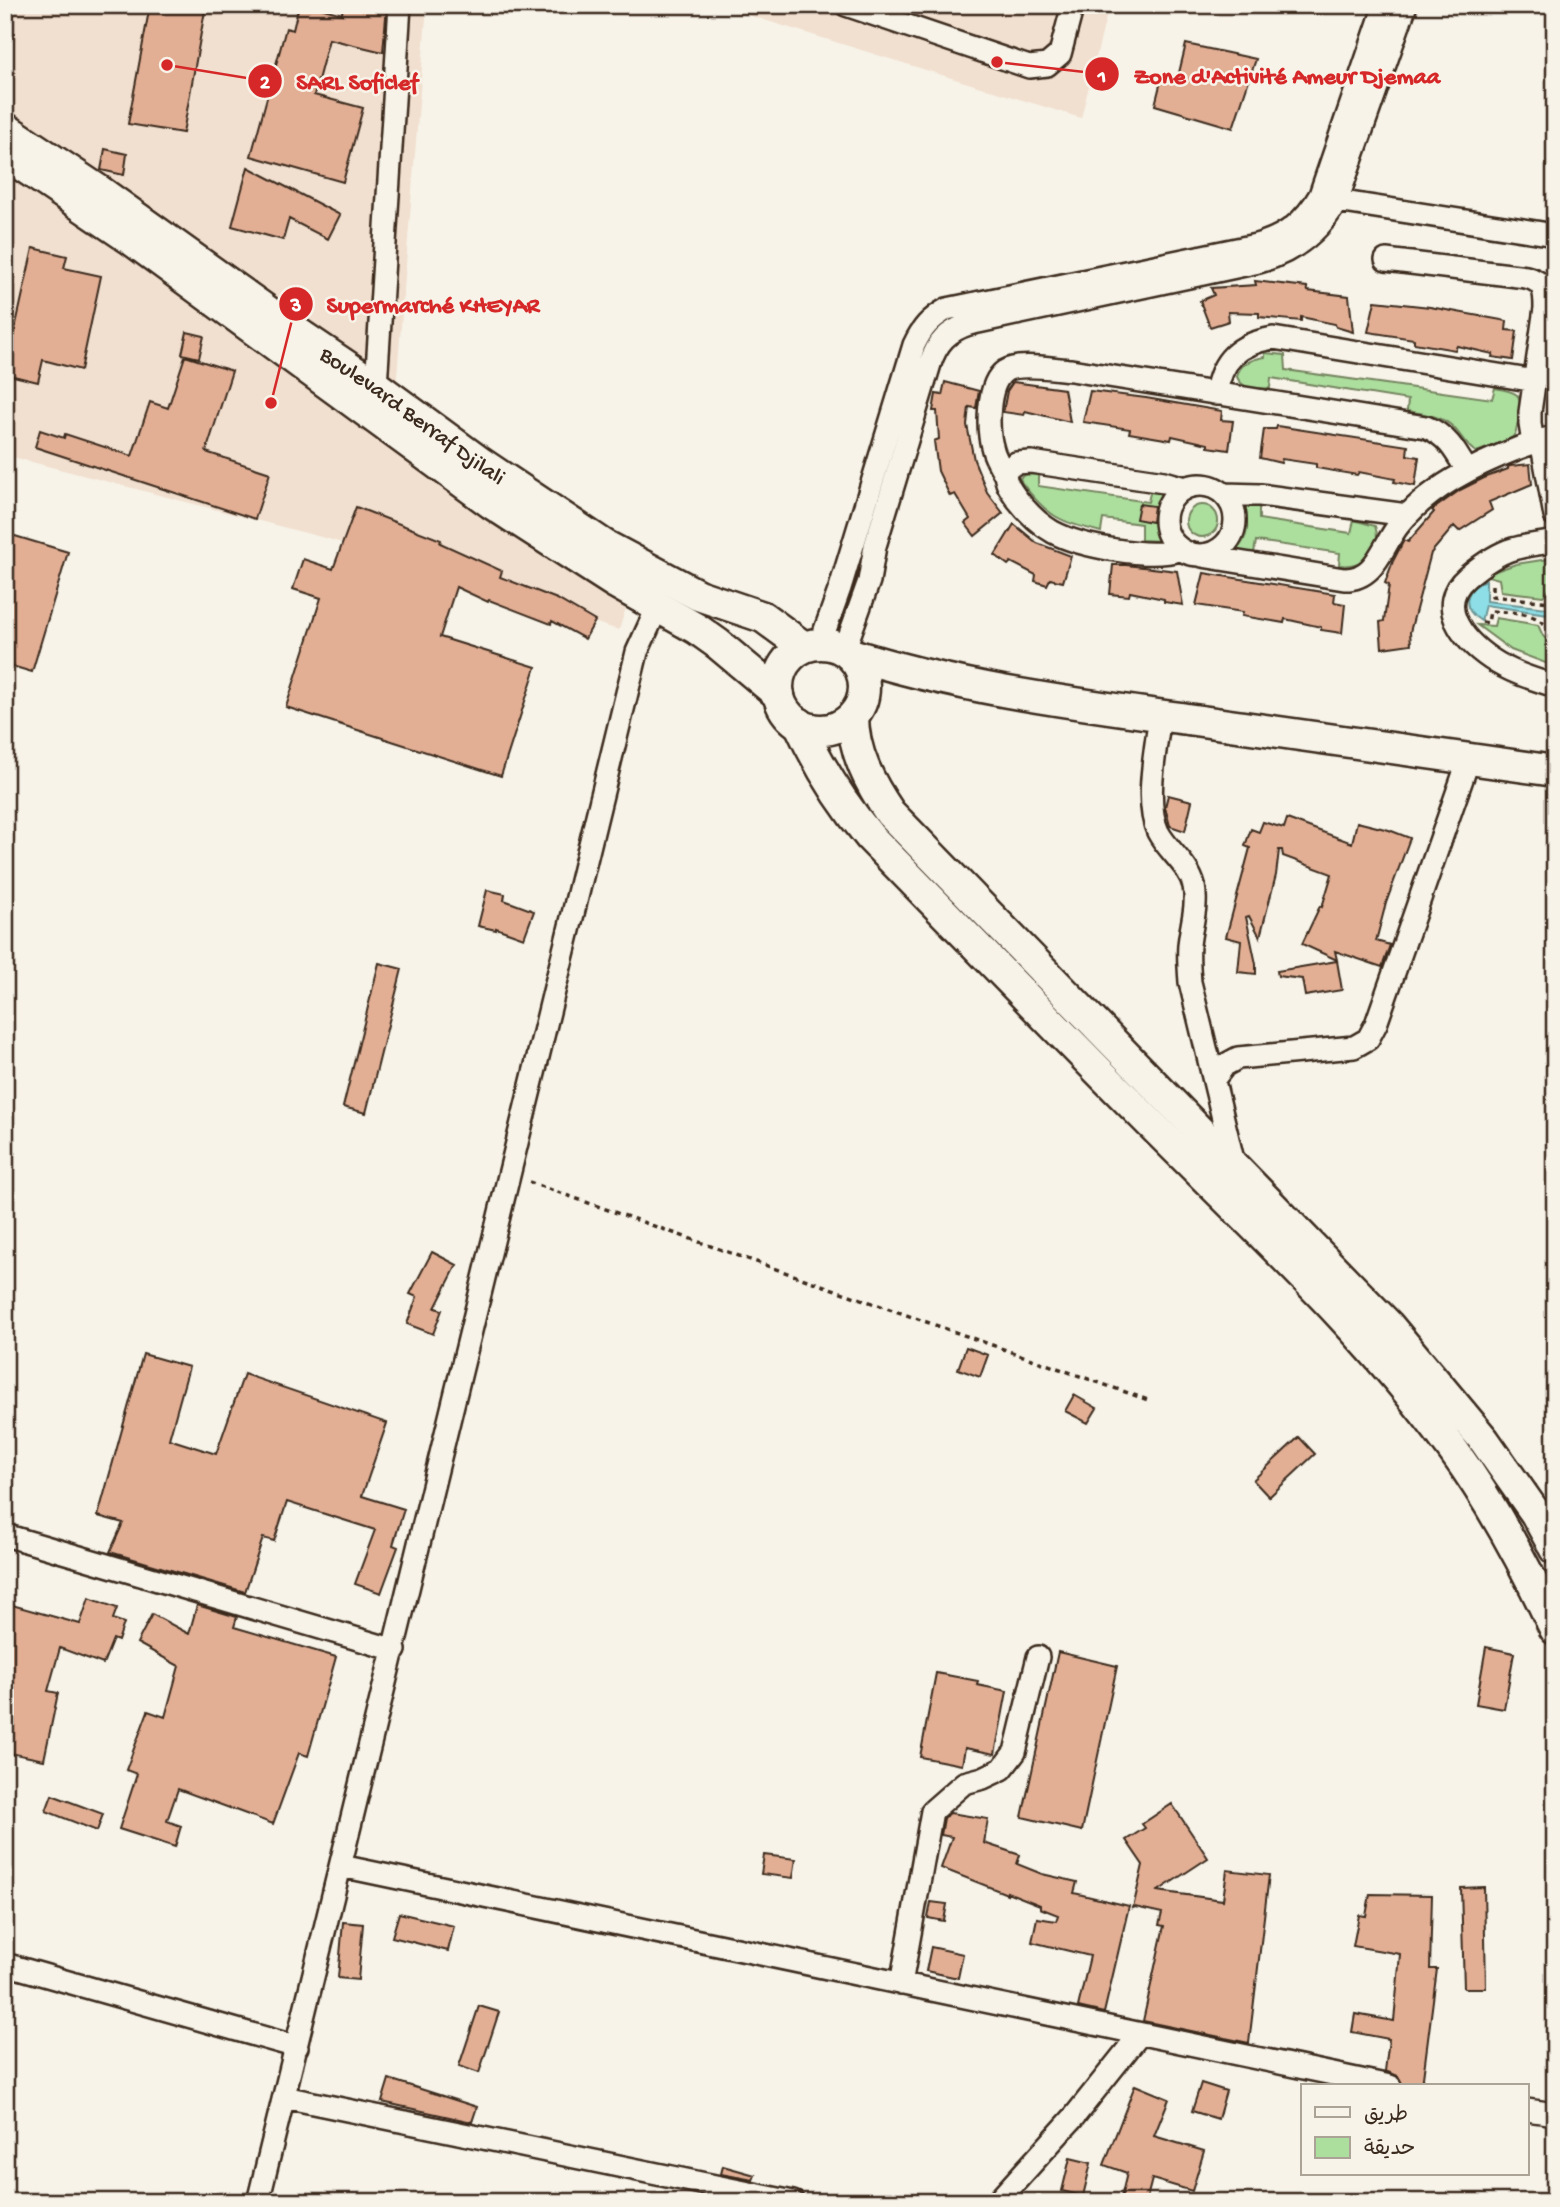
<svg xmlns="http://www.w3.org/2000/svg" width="1560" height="2207" font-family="'Gochi Hand','Playpen Sans Arabic',sans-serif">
<rect width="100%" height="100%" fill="#f7f3e8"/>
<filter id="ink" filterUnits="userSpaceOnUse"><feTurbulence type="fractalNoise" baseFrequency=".0143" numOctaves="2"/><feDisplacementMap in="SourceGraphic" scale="14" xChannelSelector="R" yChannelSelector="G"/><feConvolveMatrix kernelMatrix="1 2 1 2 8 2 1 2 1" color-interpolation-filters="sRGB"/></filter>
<g filter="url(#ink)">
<path fill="#f1dfcf" d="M5,5H427L391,449L626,608L619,630L329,539L5,455Z
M716,5H1109L1081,118Z"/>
<path fill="#acde9e" stroke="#74845e" stroke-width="2" d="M1265,353L1285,355L1286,370L1492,399L1495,388C1501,389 1512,391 1517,395C1524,402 1517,426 1515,435L1506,442L1476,452C1465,446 1461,434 1452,426C1440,415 1422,414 1407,411L1408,400L1271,378L1270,388C1257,388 1243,391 1237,377C1239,363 1253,359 1265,357Z
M1027,474L1038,475V486L1148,502L1151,489L1165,493C1153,508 1154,523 1160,541L1141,540V524L1103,519L1101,532C1059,521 1049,518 1022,483L1020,478Z
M1243,505L1259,506V519L1351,533L1354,520L1375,526C1383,550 1363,568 1339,565L1340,553L1256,541L1254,553L1236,551C1250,536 1249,523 1243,505Z
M1186 521a16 16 0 1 1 32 0a16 16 0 1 1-32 0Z
M1555,558V584L1543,596L1501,591L1499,579L1484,575L1516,564Z
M1496,618L1538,625L1543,636L1551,644L1548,664L1511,650L1477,625L1494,626Z"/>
<path fill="#8ddee6" stroke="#6c9696" stroke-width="2" d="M1486,580V601L1555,609V615L1485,605L1481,621C1460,608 1464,589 1486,580Z"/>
<path fill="#e2af95" stroke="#3b2a1e" stroke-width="2" d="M150,5H206L183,133L128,124Z
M299,5H309L342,14L343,5H387L383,52L329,39L314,95L363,108L343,182L251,156L286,28L293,30Z
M1186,44L1256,59L1233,128L1155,105L1163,73L1178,77Z
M105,149L127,154L124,175L101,170Z
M248,167L340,215L328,239L289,219L283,240L232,226Z
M33,248L67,256L64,268L101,276L81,370L43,360L38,382L5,374Z
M1255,281L1307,287L1308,291L1349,296L1353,332L1336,327L1335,324L1301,317V321L1259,317V313L1228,312L1229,321L1210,327L1200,301L1214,295L1211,288L1256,285Z
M1375,301L1430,307L1507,321L1506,330L1517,331L1513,360L1492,357L1493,354L1457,346L1455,350L1414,343V339L1368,332Z
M187,332L204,336L199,358L182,354Z
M185,356L232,371L206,452L270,473L255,519L35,447L40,430L64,438L65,434L132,456L150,402L168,408Z
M945,382L979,391L976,408L969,407L967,425L974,460L987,492L1003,513L975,536L965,523L970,519L955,494L950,496L938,471L934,441L939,439L937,411H933L936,394L942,395Z
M1013,382L1064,389L1070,422L1025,411L1024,415L1003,412L1007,391Z
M1090,391L1146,398L1222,411L1221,420L1233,421L1229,450L1208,447V444L1172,436L1171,440L1129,433L1130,429L1083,422Z
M1277,426L1408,446L1407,455L1419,457L1415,486L1394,482L1395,479L1359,472L1357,475L1316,468V464L1282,459L1281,463L1260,458L1264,429H1276Z
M1530,464L1532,484L1489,502L1492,510L1459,531L1454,526L1431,553L1410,632L1411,644L1382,648L1380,622L1384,621L1389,585L1385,583L1393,561L1404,540L1408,542L1434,512L1432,510L1460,490L1484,478L1508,469V467L1510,466Z
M1139,504L1154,506L1152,522L1136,519Z
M356,507L441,540L440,543L502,571L500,577L557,599L595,621L585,639L552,621L551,624L489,600L488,602L456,587L440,637L536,667L501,776L286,707L321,598L293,589L303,559L333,569Z
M1014,524L1037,543L1071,556L1063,582L1050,579L1047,585L1035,581L1036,575L1011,562L1008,565L995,555Z
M5,533L68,552L32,672L5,664Z
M1113,565H1126L1177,571L1183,605L1164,602V599L1130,592L1129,596L1110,594Z
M1204,573L1335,594L1334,602L1345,604L1342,633L1321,630V627L1285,619L1284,623L1242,616L1243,612L1196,605Z
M1168,795L1192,801L1185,831L1170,826L1165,807Z
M1287,819L1352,843L1357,822L1389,830L1410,838L1386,903L1376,941L1390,945L1382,967L1335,951L1337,960L1302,944L1320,906L1322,907L1332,874L1283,856L1282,850H1279L1276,875L1260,937L1249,916L1246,917L1256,964V974L1238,972L1241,941L1226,937L1250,848L1245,846L1251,829L1259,832L1263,822L1284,828Z
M487,890L505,894L504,900L534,911L524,938L496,928V930L478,926Z
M1337,961L1342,990L1305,996L1302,979L1278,976L1277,971Z
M379,963L402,969L366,1113L343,1107Z
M432,1252L457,1265L435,1308L442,1310L433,1334L407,1324L417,1297L410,1294Z
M966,1347L988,1355L980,1377L958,1369Z
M143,1354L189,1367L169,1439L216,1454L244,1374L387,1423L362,1496L404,1509L393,1545L398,1547L381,1593L355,1584L375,1530L287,1502L274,1541L263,1538L245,1592L110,1552L123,1523L98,1516Z
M1074,1395L1097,1408L1088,1423L1065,1411Z
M1299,1437L1315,1454L1269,1497L1253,1480Z
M89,1598L117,1608L113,1619L124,1623L118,1641L113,1639L103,1664L60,1648L48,1691L58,1693L44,1760L5,1752V1603L80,1624Z
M197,1605L237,1617L234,1627L336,1657L308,1756L299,1753L273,1824L178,1789L167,1821L181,1826L175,1847L119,1829L137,1774L126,1770L148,1711L165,1717L179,1666L137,1643L152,1614L189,1634Z
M1486,1647L1514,1653L1504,1709L1476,1704Z
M1058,1652L1117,1666L1082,1831L1022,1817Z
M936,1673L978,1681L977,1685L1007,1691L995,1754L965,1748L962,1765L920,1757Z
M52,1795L103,1814L97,1831L46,1811Z
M1172,1804L1208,1858L1158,1891L1223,1900L1227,1870L1269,1875L1249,2043L1143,2021L1164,1926L1159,1925L1162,1913L1135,1907L1133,1908L1143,1865L1126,1840L1145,1828L1142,1824Z
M950,1813L988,1819L984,1843L1020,1855L1017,1864L1042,1874L1077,1882L1074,1893L1129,1906L1104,2013L1078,2007L1090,1956L1032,1942L1037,1918L1056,1921L1058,1915L1040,1908V1905L1007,1892V1894L941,1868L952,1837L941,1835L944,1818Z
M764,1855L796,1859L793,1878L761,1874Z
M1484,1887L1486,1988H1464L1461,1888Z
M1370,1894L1432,1895L1430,1969H1437L1422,2086H1403L1398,2076L1385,2071L1389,2039L1352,2032L1355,2014L1394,2021L1400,1954L1353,1946L1359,1915L1366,1916Z
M931,1902L947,1904L944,1921L928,1918Z
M399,1913L454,1926L448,1951L392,1937Z
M343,1922L363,1924L358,1980L338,1978Z
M931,1947L963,1954L958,1978L926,1971Z
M479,2006L499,2012L479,2073L459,2066Z
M389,2079L477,2107L472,2122L382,2102Z
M1201,2083L1226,2091L1218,2119L1192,2111Z
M1135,2085L1169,2099L1154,2136L1204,2151L1192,2191L1152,2179L1146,2202H1120L1127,2173L1104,2165Z
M1070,2158L1091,2163L1083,2196L1062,2191Z
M723,2166L755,2175L753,2180L721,2174Z"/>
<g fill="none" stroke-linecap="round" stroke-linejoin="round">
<defs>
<path id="minor" d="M846,5L1029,67L1047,65L1060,54L1073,5
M1337,201L1555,235
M1386,260L1526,277C1544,281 1545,292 1545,308L1530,412V424L1533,443
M376,386L400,5
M1216,394C1221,359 1239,344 1273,338L1535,381
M1541,440L1555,516
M1005,475C1001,467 995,458 993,450C987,431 986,384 1005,371C1019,362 1054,369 1071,370L1426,427C1447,435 1456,452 1467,471
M1165 520a35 35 0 1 1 70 0a35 35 0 1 1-70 0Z
M1224,494L1260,495L1407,515
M1555,541C1541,544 1526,545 1513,549C1496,554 1480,566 1467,577C1434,605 1463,640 1491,659C1510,672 1533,679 1555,686
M1180,550C1149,559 1081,547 1053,532C1039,524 1027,512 1017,499C1011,490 1003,481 1006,470L1016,463L1031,462L1164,482L1185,488
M1202,556L1344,579C1375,580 1382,547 1398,526C1428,488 1475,465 1519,448C1531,444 1542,439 1555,437
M820,644L840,588L914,345C922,328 930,319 947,309L1256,245C1286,237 1305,221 1320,195L1385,5
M844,651L869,581L875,546L930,364C937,342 948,331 969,324L1259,262C1294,252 1319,233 1337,201L1406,5
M1160,715C1156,749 1144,802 1158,832C1168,851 1189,865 1194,886C1198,907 1191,924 1189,945C1188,957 1189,969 1190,982L1235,1168
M1214,1079L1225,1065L1238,1058L1354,1047L1368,1039L1376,1024L1469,759
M5,1535L395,1650
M341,1866L1390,2086
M5,1964L297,2047
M901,1984L932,1811L964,1783L983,1778L1002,1769L1015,1752L1038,1657
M284,2097L793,2202
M1527,2110L1555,2114
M258,2202L637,652L658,606
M997,2202L1073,2118L1140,2034"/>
<g id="highway">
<path id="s1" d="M5,128L98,190L302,336L376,386L481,463L604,545L698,595L763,617L804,647"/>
<path d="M5,154L129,238L491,503L614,582L697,629L718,644L779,695"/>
<circle cx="821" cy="687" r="43"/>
<path d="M848,653C960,689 1072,703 1187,719C1309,736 1432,754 1555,771"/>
<path d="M853,716C853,752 870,784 890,813L1389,1326L1484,1440L1536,1514L1555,1549"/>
<path d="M799,723C818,765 841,802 870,837C968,937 1064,1037 1163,1136C1264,1237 1369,1334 1453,1450C1494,1506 1526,1567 1555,1629"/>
</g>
</defs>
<use href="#minor" stroke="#3b2a1e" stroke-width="26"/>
<use href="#highway" stroke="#3b2a1e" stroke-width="35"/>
<path stroke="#3b2a1e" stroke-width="3.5" stroke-dasharray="5 5" stroke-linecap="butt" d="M1492,585V596L1551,602L1555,599
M1482,622L1488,623L1490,611C1519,613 1535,610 1555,635
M529,1182L1148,1400"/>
<use href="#minor" stroke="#f7f3e8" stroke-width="21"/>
<use href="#highway" stroke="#f7f3e8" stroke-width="30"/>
</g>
</g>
<g text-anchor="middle" stroke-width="5" stroke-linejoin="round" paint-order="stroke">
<g font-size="23" fill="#3b2a1e" stroke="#f7f3e8">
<text dy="8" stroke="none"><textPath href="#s1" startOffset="499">Boulevard Berraf Djilali</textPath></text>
</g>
</g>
<path fill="none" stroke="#d62828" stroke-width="2.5" d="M997 62L1102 74M167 65L265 81M271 403L296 304"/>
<g fill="#d62828" stroke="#f7f3e8" stroke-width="2.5">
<circle cx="997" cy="62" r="7"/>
<circle cx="167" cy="65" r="7"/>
<circle cx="271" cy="403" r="7"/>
<circle cx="1102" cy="74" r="18"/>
<circle cx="265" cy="81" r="18"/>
<circle cx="296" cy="304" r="18"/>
</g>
<g font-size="21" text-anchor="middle" font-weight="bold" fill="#fff">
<text x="1102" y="82">1</text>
<text x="265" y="88">2</text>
<text x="296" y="311">3</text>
</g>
<g font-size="24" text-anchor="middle" font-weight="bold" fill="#d62828" stroke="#f7f3e8" stroke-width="5" stroke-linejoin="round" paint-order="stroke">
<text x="1287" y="83">Zone d'Activité Ameur Djemaa</text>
<text x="357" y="89">SARL Soficlef</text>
<text x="433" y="312">Supermarché KHEYAR</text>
</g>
<rect width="1560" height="2207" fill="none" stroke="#f7f3e8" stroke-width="28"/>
<rect x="14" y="14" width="1532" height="2179" fill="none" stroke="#3b2a1e" stroke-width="2.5" filter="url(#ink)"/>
<rect x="1301" y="2084" width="228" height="91" fill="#f7f3e8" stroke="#aca397" stroke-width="2"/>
<rect x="1315" y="2107" width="35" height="10" fill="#f7f3e8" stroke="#aca397" stroke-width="2"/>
<text x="1364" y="2120" font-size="21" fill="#3b2a1e">طريق</text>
<rect x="1315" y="2137" width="35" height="21" fill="#acde9e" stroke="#aca397" stroke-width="2"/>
<text x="1364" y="2154" font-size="21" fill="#3b2a1e">حديقة</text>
</svg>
